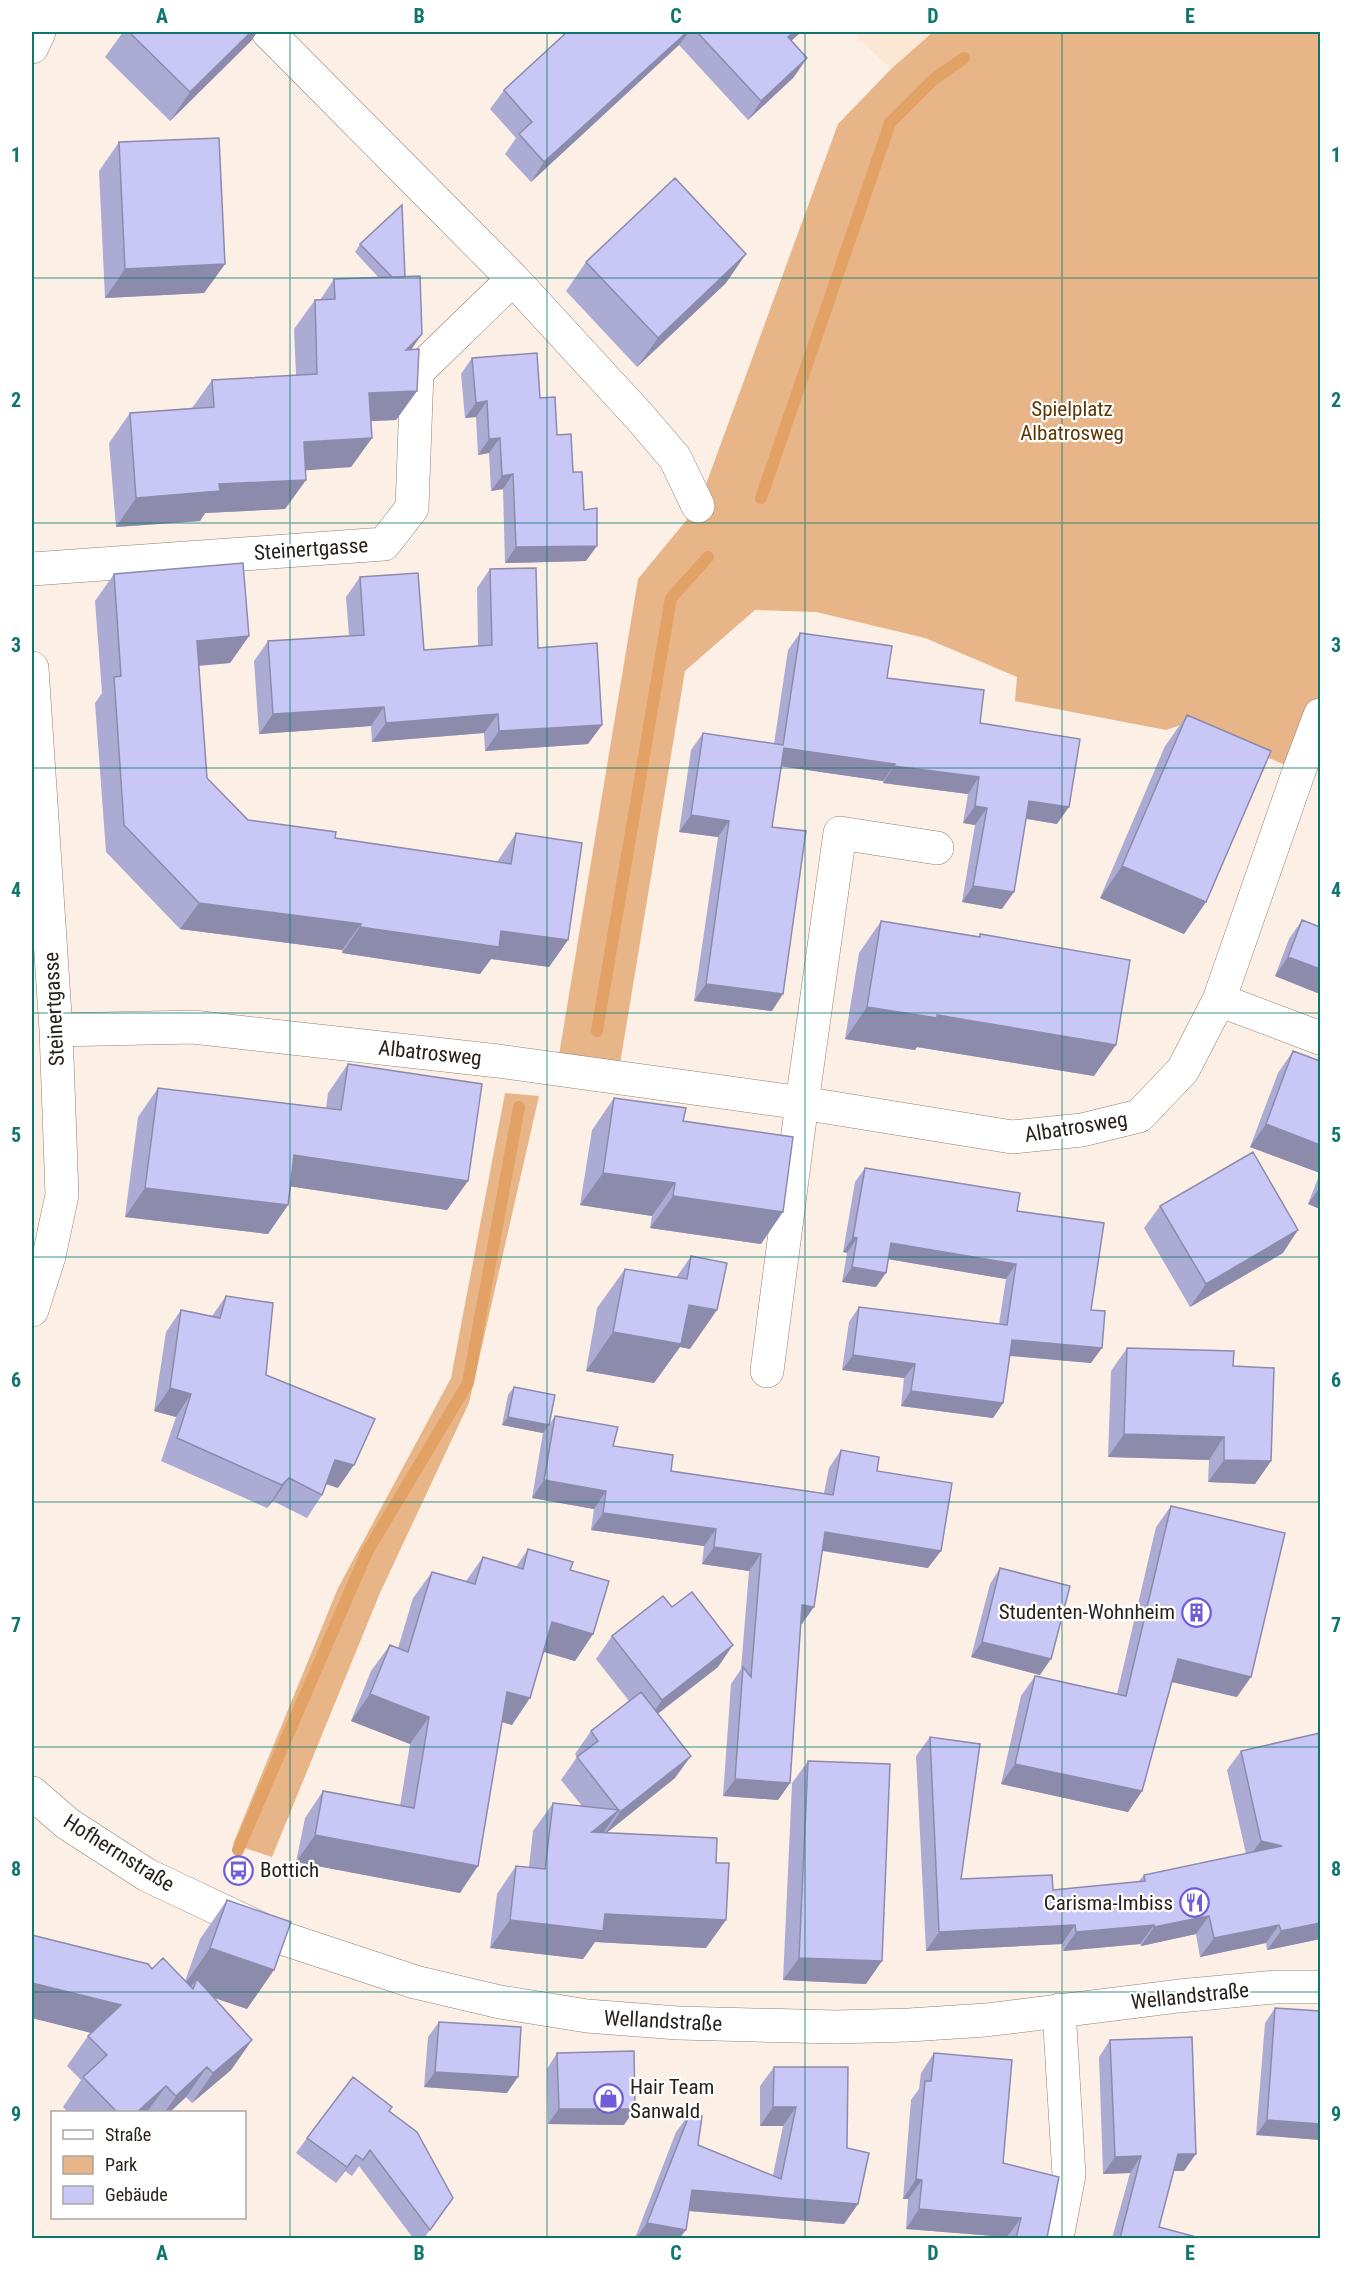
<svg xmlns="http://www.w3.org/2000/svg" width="1352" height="2270" font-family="'Roboto Condensed',sans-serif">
<rect width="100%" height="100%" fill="#fcf0e6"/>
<path fill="#fce7d5" d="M852,32H933L891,69Z"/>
<path fill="#e8b588" d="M933,32H1320V715L1299,771L1187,723L1166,730L1015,701L1017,677L925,638L816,612L755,610L685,671L618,1076L557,1067L638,579L698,506L838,124L891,69Z
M505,1093L539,1096L469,1403L380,1593L272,1857L233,1844L338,1588L451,1378Z"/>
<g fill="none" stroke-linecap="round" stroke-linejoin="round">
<path stroke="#e3a265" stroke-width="12" d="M761,498L890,123L934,79L964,58
M597,1031L671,598L708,557
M238,1850L367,1552L468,1383L519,1107"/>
<defs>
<path id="minor" d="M268,32L513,279L639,416L675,458L698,506
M32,47L39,32
M32,569L384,544L412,508L417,372L513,279
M32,668L56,1030L62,1195L49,1256L32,1310
M1219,1000L1320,1038
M56,1030L193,1027L498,1061L802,1103L1012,1137L1082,1130L1139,1116L1183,1070L1219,1000L1299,771L1320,715
M767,1371L802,1103L840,833L937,848
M1057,2238L1069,2175L1059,2010"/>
<path id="secondary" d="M32,1793L68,1824L147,1875L276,1936L415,1982L500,2002L587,2016L678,2023L836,2027L909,2025L986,2020L1179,1996L1275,1987H1320"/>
</defs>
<use href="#minor" stroke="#917f6f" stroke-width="34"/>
<use href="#secondary" stroke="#917f6f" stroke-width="34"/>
<use href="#minor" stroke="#fff" stroke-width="33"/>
<use href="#secondary" stroke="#fff" stroke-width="33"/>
</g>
<path fill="#acabd4" d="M123,32H257L252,40L170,121L105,57Z
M567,32H801L791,40L794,77L748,120L679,45L531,182L505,154L516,138L490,109L504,90Z
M119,142L225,264L204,293L105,298L99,171Z
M360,244L405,277L411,350L417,391L396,420L371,421L372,438L351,467L305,470L306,480L285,509L205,513L200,521L116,527L109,443L130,413L192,408L212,380L296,375L294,329L315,300H320L334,279L379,278L355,252Z
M586,262L726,283L637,367L566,291Z
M472,358L540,398L557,435L573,472L586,561L505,563L503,489L491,491L489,453L478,455L476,417L465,418L461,374Z
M490,569L538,648L602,725L588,744L485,751L484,733L372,742L371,726L259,734L254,661L268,641L349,636L346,597L360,577L424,650L478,646L477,588Z
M114,574L249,636L230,663L199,666L207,778L248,820L335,838L497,862L516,833L568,940L549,967L491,959L480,974L342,953V950L180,929L106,852L95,703L102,693L95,601Z
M800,633L887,678L980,723L1057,824L1026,819L1002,909L962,902L975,825L963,823L968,794L883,783V781L781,766L772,827V1011L694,1001L718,837L679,832L691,750L703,733L774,744L788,650Z
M1187,715L1206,902L1184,934L1100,898L1165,746Z
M1302,920L1320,927V994L1275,976L1289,939Z
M881,921L979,937L980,934L1094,1076L917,1047L915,1050L845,1039L859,953Z
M1293,1051L1320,1061V1209L1308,1204L1320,1173L1250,1147L1278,1073Z
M348,1064L468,1181L447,1210L291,1186L288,1205L268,1234L125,1217L138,1117L158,1088L326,1108L328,1093Z
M614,1098L683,1121L761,1244L650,1228L652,1216L580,1205L592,1130Z
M865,1168L1017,1211L1091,1310V1363L1009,1356L1003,1403L993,1418L901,1406L904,1378L842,1370L849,1322L859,1307L999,1324L1006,1279L889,1259L876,1287L842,1282L847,1253L843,1252L855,1182Z
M1160,1206L1283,1253L1190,1307L1144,1228Z
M691,1256L690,1349L680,1347L654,1383L586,1371L597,1308L625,1269L676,1278Z
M226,1296L266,1375L338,1488L326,1484L322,1495L307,1518L273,1501L267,1508L161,1461L176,1417L154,1411L166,1332L181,1310L212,1316Z
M1127,1348L1233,1366L1271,1461L1255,1484L1208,1482L1209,1460L1108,1457L1111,1371Z
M514,1387L549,1425L555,1416L613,1446L671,1471L824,1493L829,1468L841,1450L877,1471L928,1568L822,1551L802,1624H801L790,1783L778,1800L723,1796L731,1684L741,1669L749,1571L702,1564L704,1546L591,1530L594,1509L532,1498L543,1433L502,1425L508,1395Z
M1171,1506L1237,1697L1172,1682L1142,1791L1128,1812L1001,1784L1021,1696L1035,1676L1117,1694L1156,1527Z
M528,1549L570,1570L593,1634L575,1661L544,1652L512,1725L502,1722L460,1893L296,1862L305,1818L323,1791L400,1806L410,1744L351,1721L371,1671L390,1645L398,1648L413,1598L432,1572L466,1581L483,1557L516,1567Z
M1000,1568L1040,1675L971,1657L990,1584Z
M612,1636L718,1667L658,1713L675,1778L607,1832L706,1948L595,1942L583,1959L490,1948L497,1894L516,1866L529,1867L533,1831L553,1803L582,1806L561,1780L577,1757L575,1754L591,1731L629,1701L596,1659Z
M930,1737L961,1879L1053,1890L1138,1882L1144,1875L1246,1854L1227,1770L1241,1751L1320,1939L1267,1950L1266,1943L1200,1957L1196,1934L1141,1946L1140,1944L1063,1951L1062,1944L926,1951L916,1756Z
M808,1761L866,1984L783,1980L792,1783Z
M227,1900L247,2009L214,1998L252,2040L231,2070L192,2103L186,2097L170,2112H68L63,2107L81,2080L67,2066L88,2036L91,2033L32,2018V1935L152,1969L185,1981L200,1939Z
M1275,2008L1320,2011V2140L1256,2135L1265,2023Z
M439,2022L507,2093L424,2087L428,2037Z
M1110,2040L1184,2171H1174L1159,2227L1200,2238H1112L1130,2173L1103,2174L1099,2057Z
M557,2053L624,2125L548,2124L547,2069Z
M934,2053L1003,2163L1047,2238H1007V2237L906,2229L908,2199H903L911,2100L919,2089L921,2073Z
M774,2067L847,2148L858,2204L844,2224L689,2211L680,2238H635L676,2132L690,2113L698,2145L773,2175L783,2126H760V2086Z
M389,2111L453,2198L424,2238H413L359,2166L352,2176L345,2171L336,2183L296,2153L307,2138Z"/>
<path fill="#8c8bac" d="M251,32H257L252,40L170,121L190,92Z
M687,32H689L679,45L531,182L544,162Z
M794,32H801L775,56L788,37Z
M807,58L794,77L748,120L761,101Z
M746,254L726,283L637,367L658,338Z
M225,264L204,293L105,298L125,269Z
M422,334L402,363L406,350Z
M417,391L396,420L349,422L369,393Z
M487,401L476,417L465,418L476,403Z
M372,438L351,467L283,472L304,442Z
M500,438L489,453L478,455L489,439Z
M513,474L503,489L491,491L502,476Z
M306,480L285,509L205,513L200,521L116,527L136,498L219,484Z
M597,546L586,561L505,563L516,547Z
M249,636L230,663L179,667L197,641Z
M384,707L371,726L259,734L273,714Z
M498,714L484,733L372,742L386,723Z
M602,725L588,744L485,751L499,731Z
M784,748L895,764L883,781L772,765Z
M894,766L979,777L968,794L883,783Z
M1029,801L1069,807L1057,824L1017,817Z
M975,806L987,808L975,825L963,823Z
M691,815L729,821L718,837L679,832Z
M1122,866L1206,902L1184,934L1100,898Z
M973,886L1014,892L1002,909L962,902Z
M199,903L361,924L342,950L180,929Z
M360,927L501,931L568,940L549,967L491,959L480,974L342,953Z
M1288,957L1320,969V994L1275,976Z
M706,984L783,994L772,1011L694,1001Z
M867,1007L937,1015L1116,1045L1094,1076L917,1047L915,1050L845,1039Z
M1266,1124L1320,1145V1173L1250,1147Z
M294,1155L468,1181L447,1210L274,1184Z
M603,1173L675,1183L652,1216L580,1205Z
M1320,1187V1209L1308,1204Z
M145,1188L288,1205L268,1234L125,1217Z
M673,1196L783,1212L761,1244L650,1228Z
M1298,1230L1283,1253L1190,1307L1206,1284Z
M853,1237L857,1238L847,1253L843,1252Z
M891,1243L1016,1264L1006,1279L881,1258Z
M852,1267L886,1273L876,1287L842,1282Z
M689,1305L717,1310L690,1349L680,1347L654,1383L586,1371L613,1332Z
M1012,1340L1102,1348L1091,1363L1001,1355Z
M853,1355L915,1364L904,1378L842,1370Z
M170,1388L191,1394L176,1417L154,1411Z
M911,1391L1003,1403L993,1418L901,1406Z
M508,1417L549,1425L543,1433L502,1425Z
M1124,1434L1224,1437L1209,1460L1108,1457Z
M335,1460L354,1465L338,1488L320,1482Z
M1224,1460L1271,1461L1255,1484L1208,1482Z
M289,1478L273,1501L267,1508L282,1485Z
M544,1480L606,1491L594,1509L532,1498Z
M603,1513L716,1529L704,1546L591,1530Z
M825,1532L941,1551L928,1568L813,1549Z
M714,1547L761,1554L749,1571L702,1564Z
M802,1605L814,1607L802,1624L790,1622Z
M552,1622L593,1634L575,1661L534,1649Z
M982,1642L1051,1659L1040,1675L971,1657Z
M733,1645L718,1667L646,1723L662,1700Z
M1178,1659L1251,1677L1237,1697L1163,1680Z
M507,1692L530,1698L512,1725L489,1718Z
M370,1694L429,1717L410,1744L351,1721Z
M691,1756L675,1778L604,1835L620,1812Z
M1015,1764L1142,1791L1128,1812L1001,1784Z
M735,1779L790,1783L778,1800L723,1796Z
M619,1810L599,1839L592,1832Z
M315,1835L478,1866L460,1893L296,1862Z
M1261,1841L1282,1846L1247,1860Z
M605,1914L726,1920L706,1948L595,1942L583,1959L490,1948L510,1920Z
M1209,1916L1196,1934L1141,1946L1154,1927Z
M1320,1923V1939L1267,1950L1281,1931Z
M1075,1925L1062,1944L926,1951L939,1932Z
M1154,1925L1140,1944L1063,1951L1076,1932Z
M1279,1925L1266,1943L1200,1957L1214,1938Z
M210,1948L274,1970L247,2009L192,1990L197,1979L189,1989L183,1987Z
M799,1958L882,1961L866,1984L783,1980Z
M32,1983L121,2005L100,2035L32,2018Z
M252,2040L231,2070L192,2103L213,2073Z
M207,2067L186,2097L170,2112H165L176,2096Z
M435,2072L518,2077L507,2093L424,2087Z
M166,2086L147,2112H137Z
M773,2107H796L783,2126H760Z
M559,2109H635L624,2125L548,2124Z
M1267,2120L1320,2124V2140L1256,2135Z
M1178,2154H1196L1184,2171H1166Z
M356,2155L345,2171L336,2183L347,2167Z
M1141,2156L1130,2173L1103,2174L1115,2157Z
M916,2179L922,2180L908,2199H903Z
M692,2190L858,2204L844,2224L678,2210Z
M919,2209L1021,2218L1007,2237L906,2229Z
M647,2223L686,2230L680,2238H636Z"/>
<path fill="#c8c7f6" stroke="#8c8bac" stroke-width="1.5" d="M129,32H251L190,92Z
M567,32H687L544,162L519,134L532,122L504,90Z
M697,32H794L788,37L807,58L761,101Z
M219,138L225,264L125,269L119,142Z
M675,178L746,254L658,338L586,262Z
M402,205L405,277H392L360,244Z
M420,276L422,334L406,350L419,349L417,391L369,393L372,438L304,442L306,480L219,484L220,491L136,498L130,413L214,407L212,380L317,374L315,300L335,299L334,279Z
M537,353L540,398L555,397L557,435L571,434L573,472H582L584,510L597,508V546L516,547L513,474L502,476L500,438L489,439L487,401L476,403L472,358Z
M243,563L249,636L197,641L207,778L248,820L336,832L335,838L511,864L516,833L582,843L568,940L501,931L499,947L360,927L361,924L199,903L124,825L114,677L121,676L114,574Z
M536,568L538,648L597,643L602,725L499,731L498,714L386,723L384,707L273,714L268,641L364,635L360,577L418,573L424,650L492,645L490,569Z
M800,633L892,646L887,678L984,690L980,723L1080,739L1069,807L1029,801L1014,892L973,886L987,808L975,806L979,777L894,766L895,764L784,748L772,827L806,831L783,994L706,984L729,821L691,815L703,733L783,745Z
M1187,715L1271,751L1206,902L1122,866Z
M1302,920L1320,927V969L1288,957Z
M881,921L980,937V934L1130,960L1116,1045L937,1015V1018L867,1007Z
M1293,1051L1320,1061V1145L1266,1124Z
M348,1064L482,1084L468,1181L294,1155L288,1205L145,1188L158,1088L341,1110Z
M614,1098L686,1108L683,1121L793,1137L783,1212L673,1196L675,1183L603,1173Z
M1253,1152L1298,1230L1206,1284L1160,1206Z
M865,1168L1020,1193L1017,1211L1104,1223L1091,1310L1105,1311L1102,1348L1012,1340L1003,1403L911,1391L915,1364L853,1355L859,1307L1007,1325L1016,1264L891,1243L886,1273L852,1267L857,1238L853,1237Z
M691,1256L727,1263L717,1310L689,1305L681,1344L613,1332L625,1269L687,1279Z
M226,1296L273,1303L266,1375L375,1419L354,1465L335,1460L322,1495L289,1478L282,1485L177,1438L191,1394L170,1388L181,1310L220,1318Z
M1127,1348L1234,1351L1233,1366L1274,1368L1271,1461L1224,1460V1437L1124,1434Z
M514,1387L555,1395L549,1425L508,1417Z
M555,1416L618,1427L613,1446L673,1455L671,1471L833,1495L841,1450L879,1457L877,1471L952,1483L941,1551L825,1532L814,1607L802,1605L790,1783L735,1779L743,1667L751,1677L761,1554L714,1547L716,1529L603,1513L606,1491L544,1480Z
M1171,1506L1285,1533L1251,1677L1178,1659L1142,1791L1015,1764L1035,1676L1126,1696Z
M528,1549L573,1562L570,1570L609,1581L593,1634L552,1622L530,1698L507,1692L478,1866L315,1835L323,1791L414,1808L429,1717L370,1694L390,1645L408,1652L432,1572L475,1584L483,1557L523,1569Z
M1000,1568L1070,1586L1051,1659L982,1642Z
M692,1592L733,1645L662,1700L612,1636L663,1596L672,1607Z
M641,1692L691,1756L620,1812L577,1757L598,1741L591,1731Z
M1320,1733V1923L1281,1931L1279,1925L1214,1938L1209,1916L1154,1927V1925L1076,1932L1075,1925L939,1932L930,1737L980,1744L961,1879L1052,1875L1053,1890L1145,1881L1144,1875L1282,1846L1261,1841L1241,1751Z
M808,1761L890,1764L882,1961L799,1958Z
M553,1803L619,1810L592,1832L717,1838L716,1863H729L726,1920L605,1914L603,1931L510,1920L516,1866L545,1869Z
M227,1900L291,1922L274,1970L210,1948Z
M32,1935L148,1964L152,1969L163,1958L193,1989L197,1979L252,2040L213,2073L207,2067L176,2096L166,2086L137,2112H117L83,2077L107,2055L88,2036L121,2005L32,1983Z
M1275,2008L1320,2011V2124L1267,2120Z
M439,2022L521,2027L518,2077L435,2072Z
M1192,2037L1196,2154H1178L1159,2227L1200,2238H1120L1141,2156L1115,2157L1110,2040Z
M634,2051L635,2109H559L557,2053Z
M934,2053L1012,2060L1003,2163L1059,2177L1047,2238H1016L1021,2218L919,2209L922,2180L916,2179L925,2081H931Z
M774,2067H848L847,2148L869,2153L858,2204L692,2190L686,2230L647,2223L690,2113L702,2116L698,2145L781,2179L796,2107H773Z
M353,2077L392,2107L389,2111L417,2132L453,2198L430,2230L370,2150L363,2160L356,2155L347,2167L307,2138Z"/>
<path fill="none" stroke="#0f766e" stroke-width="1.5" stroke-opacity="0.55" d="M290,32V2238M547,32V2238M805,32V2238M1062,32V2238M32,278H1320M32,523H1320M32,768H1320M32,1013H1320M32,1257H1320M32,1502H1320M32,1747H1320M32,1992H1320"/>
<defs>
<symbol id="building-ring" viewBox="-11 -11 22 22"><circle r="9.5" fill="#fff" stroke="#715dd7" stroke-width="1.5"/><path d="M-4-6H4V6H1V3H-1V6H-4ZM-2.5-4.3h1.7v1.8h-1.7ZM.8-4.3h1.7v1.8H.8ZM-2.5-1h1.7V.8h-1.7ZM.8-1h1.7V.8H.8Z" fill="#715dd7"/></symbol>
<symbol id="bus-ring" viewBox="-11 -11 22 22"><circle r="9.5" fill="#fff" stroke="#715dd7" stroke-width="1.5"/><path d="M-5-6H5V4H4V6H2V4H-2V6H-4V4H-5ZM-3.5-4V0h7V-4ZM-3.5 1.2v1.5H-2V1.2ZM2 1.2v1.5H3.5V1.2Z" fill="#715dd7"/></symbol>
<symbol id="restaurant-ring" viewBox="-11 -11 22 22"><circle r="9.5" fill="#fff" stroke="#715dd7" stroke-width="1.5"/><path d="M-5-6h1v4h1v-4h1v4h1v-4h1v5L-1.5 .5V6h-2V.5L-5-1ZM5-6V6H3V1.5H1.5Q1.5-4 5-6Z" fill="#715dd7"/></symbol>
<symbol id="shop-ring" viewBox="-11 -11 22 22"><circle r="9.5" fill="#fff" stroke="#715dd7" stroke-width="1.5"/><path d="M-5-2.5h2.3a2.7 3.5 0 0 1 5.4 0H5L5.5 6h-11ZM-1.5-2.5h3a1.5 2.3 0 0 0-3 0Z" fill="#715dd7"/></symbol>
</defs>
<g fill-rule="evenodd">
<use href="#building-ring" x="1180" y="1596" width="33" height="33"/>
<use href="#bus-ring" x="222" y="1854" width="33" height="33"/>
<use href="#restaurant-ring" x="1178" y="1886" width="33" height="33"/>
<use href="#shop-ring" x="592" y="2082" width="33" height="33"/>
</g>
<g text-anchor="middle" stroke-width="4.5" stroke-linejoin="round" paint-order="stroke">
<g font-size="21" fill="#5f3502" stroke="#fff">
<text x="1072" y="416">Spielplatz<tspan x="1072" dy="24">Albatrosweg</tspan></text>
</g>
<g font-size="21" fill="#29211b" stroke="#fff">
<text transform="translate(311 549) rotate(-4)" y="7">Steinertgasse</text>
<text transform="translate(54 1009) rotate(-93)" y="7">Steinertgasse</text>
<text transform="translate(430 1053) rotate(6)" y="7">Albatrosweg</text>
<text transform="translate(1076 1127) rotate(-9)" y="7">Albatrosweg</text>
<text transform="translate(119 1853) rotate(32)" y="7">Hofherrnstraße</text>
<text transform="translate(1190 1996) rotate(-6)" y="7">Wellandstraße</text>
<text transform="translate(663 2021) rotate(3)" y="7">Wellandstraße</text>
</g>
<g font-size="21" fill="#29211b" stroke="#fff" text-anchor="end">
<text x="1175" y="1619">Studenten-Wohnheim</text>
<text x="260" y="1877" text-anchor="start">Bottich</text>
<text x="1173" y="1910">Carisma-Imbiss</text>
<text x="630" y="2094" text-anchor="start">Hair Team<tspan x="630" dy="24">Sanwald</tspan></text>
</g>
</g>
<rect width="1352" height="2270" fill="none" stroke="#ffffff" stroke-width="66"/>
<rect x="51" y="2111" width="195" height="108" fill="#ffffff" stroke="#a9a6a4" stroke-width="1.5"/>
<rect x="63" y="2130" width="30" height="9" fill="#ffffff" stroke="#a9a6a4" stroke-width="1.5"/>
<text x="105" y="2141" font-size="18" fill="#29211b">Straße</text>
<rect x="63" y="2156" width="30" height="18" fill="#e8b588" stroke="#a9a6a4" stroke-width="1.5"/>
<text x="105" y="2171" font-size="18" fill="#29211b">Park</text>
<rect x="63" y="2186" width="30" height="18" fill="#c8c7f6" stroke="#a9a6a4" stroke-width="1.5"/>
<text x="105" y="2201" font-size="18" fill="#29211b">Gebäude</text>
<rect x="33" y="33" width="1286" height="2204" fill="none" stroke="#0f766e" stroke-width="2"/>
<g font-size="20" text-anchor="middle" font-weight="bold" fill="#0f766e">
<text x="162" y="23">A</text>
<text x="419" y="23">B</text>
<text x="676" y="23">C</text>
<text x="933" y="23">D</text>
<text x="1190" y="23">E</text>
<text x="16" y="162">1</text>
<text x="1336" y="162">1</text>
<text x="16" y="407">2</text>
<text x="1336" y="407">2</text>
<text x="16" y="652">3</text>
<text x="1336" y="652">3</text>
<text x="16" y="897">4</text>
<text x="1336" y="897">4</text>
<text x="16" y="1142">5</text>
<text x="1336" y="1142">5</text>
<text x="16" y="1387">6</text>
<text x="1336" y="1387">6</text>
<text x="16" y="1632">7</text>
<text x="1336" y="1632">7</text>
<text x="16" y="1876">8</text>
<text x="1336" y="1876">8</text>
<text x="16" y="2121">9</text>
<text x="1336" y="2121">9</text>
<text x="162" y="2260">A</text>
<text x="419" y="2260">B</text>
<text x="676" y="2260">C</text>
<text x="933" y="2260">D</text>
<text x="1190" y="2260">E</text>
</g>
</svg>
